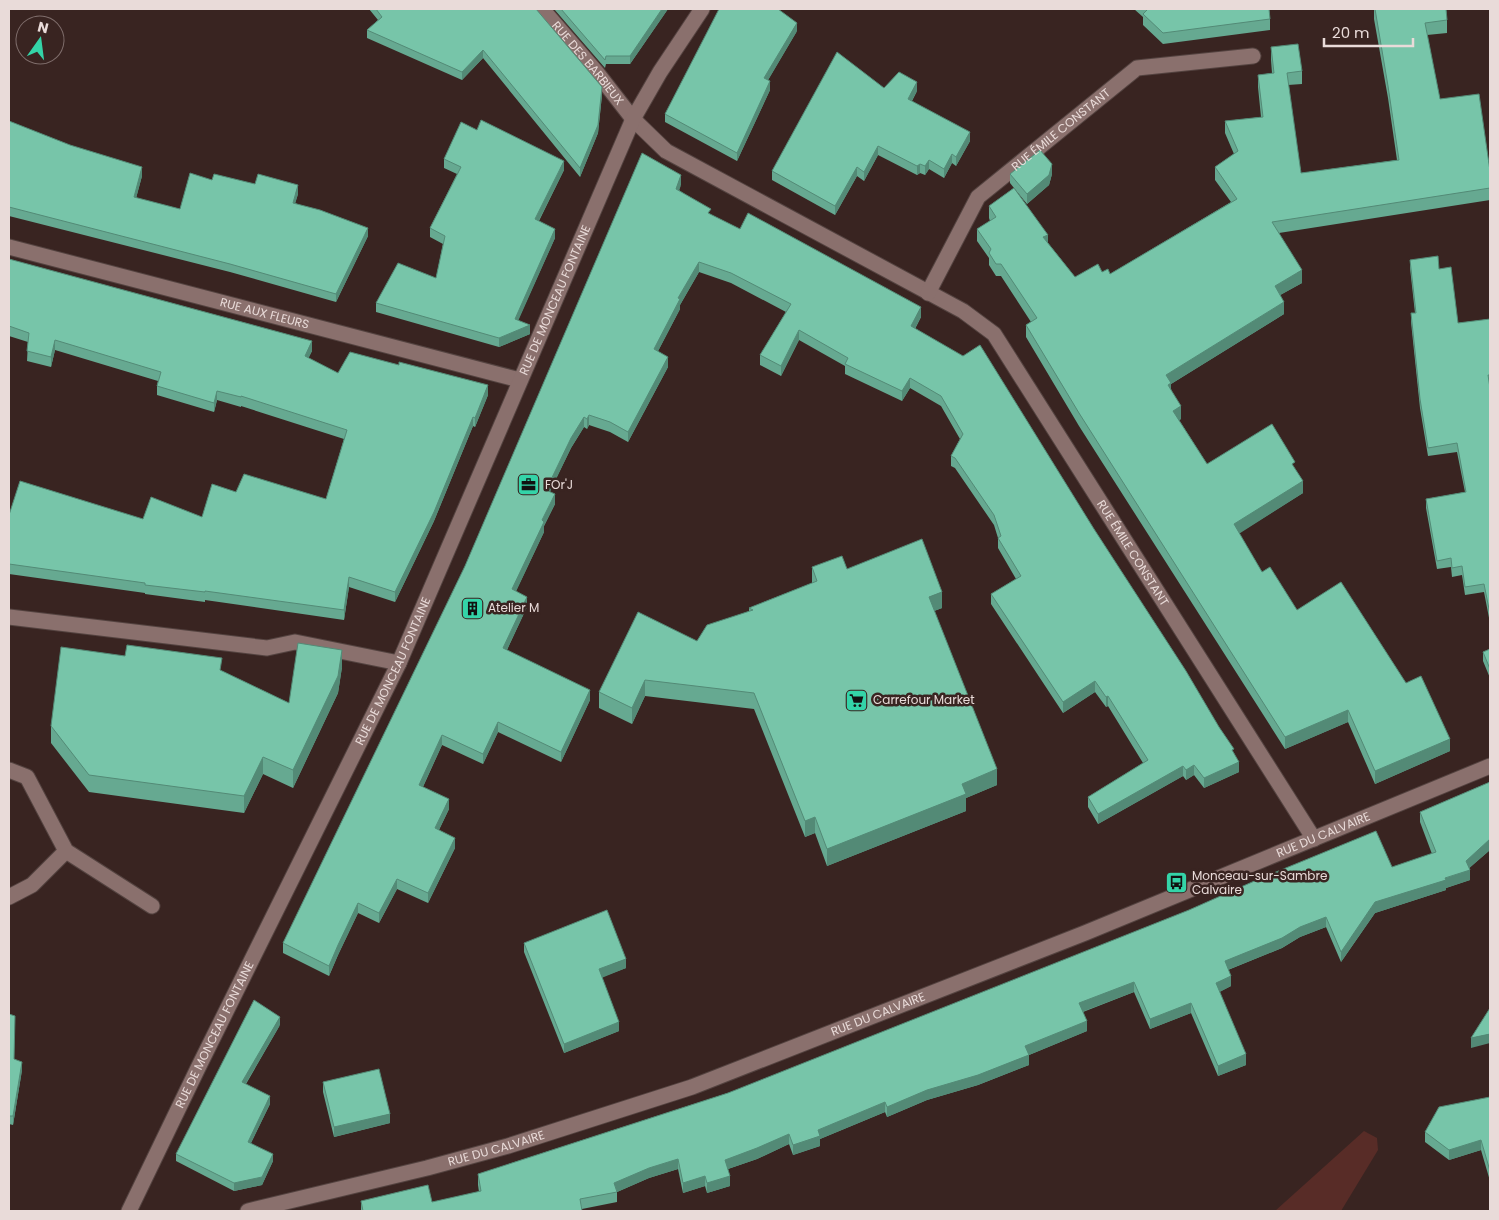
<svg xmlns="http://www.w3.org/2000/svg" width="1499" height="1220" font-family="Poppins,sans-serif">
<rect width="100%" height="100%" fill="#392421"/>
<path fill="#582c27" d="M1364,1131L1377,1138L1378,1150L1341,1211H1275Z"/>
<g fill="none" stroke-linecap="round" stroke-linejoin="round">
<defs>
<path id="lane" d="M9,617L267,648L295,642L399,663
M9,770L27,777L66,851L152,906
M9,897L32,885L66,851"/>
<g id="street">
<path id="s1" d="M542,9L598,74L633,119L666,151L963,311L994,334L1314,839"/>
<path id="s2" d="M9,247L520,380"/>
<path id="s3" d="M928,293L978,197L1137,68L1253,56"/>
<path id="s4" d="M129,1211L198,1068L399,663L633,119L660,72L702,9"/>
<path id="s5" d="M248,1211L427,1168L508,1146L692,1087L1085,933L1490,766"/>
</g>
</defs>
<use href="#lane" stroke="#544340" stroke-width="17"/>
<use href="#street" stroke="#544340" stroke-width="17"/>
<use href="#lane" stroke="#8a706d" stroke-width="15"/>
<use href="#street" stroke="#8a706d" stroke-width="15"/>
</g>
<path fill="#66a991" d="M369,9H536L602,95L598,133L580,177L483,58L462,80L367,38V30L378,20Z
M554,9H668L630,64H606L605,68Z
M1134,9H1269L1270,19V30L1163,44L1143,25V17Z
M1374,9H1446L1447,20V33L1427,35L1440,99L1490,171V200L1279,233L1302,283L1280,295L1284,314L1171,384V389L1181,419L1179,420L1207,464L1295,469L1303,493L1239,533L1262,572L1297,610L1450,751L1375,784L1348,722L1285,749L1079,426L1026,337V325L1031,322L1001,276H996L989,265V258L977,241V229L990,221L989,218V206L1014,188L1010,183V174H1052L1049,185L1027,204L1014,188L1048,243L1075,277L1102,272L1110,274L1231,202L1215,180V167L1234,154L1225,133V121L1261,117L1258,87V75L1272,73L1271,60V47L1302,71V84L1288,85L1301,173L1397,160L1388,98L1374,19Z
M797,31L768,80L770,90L737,161L665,122V114Z
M917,91L912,101L970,141L956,166L952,163L944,178L929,169L925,175L920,173L917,175L878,155L864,181L857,176L835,215L772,180V171Z
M9,121L142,176L136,198L180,209L212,180L255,184L298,194L295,203L368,236L336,302L230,272L9,216Z
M477,130L564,170L539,221L555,238L518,320L530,334L499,347L376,312V303L436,278L443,244L430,237V228L457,174L444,168V159Z
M681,185L679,190L711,215L921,317L915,329L1234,753L1239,772L1204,788L1194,775L1186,780L1183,776L1098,824L1088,807V797L1143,763L1108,706L1106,707L1095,692L1063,713L991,604V594L1016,579L998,548V538L994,525L955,468L951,466V456L960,439L941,406L910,388L902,401L845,374V366L799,340L781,376L760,365V355L786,312L731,283L699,272L680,305V309L658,351L668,367L628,442L610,432L589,425L587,429L584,427L571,448L550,491L555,504L544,526V532L516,591L527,607L507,650L590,700L561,762L498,732L483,764L442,745L423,787L449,809L439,830L455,848L428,903L397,889L379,923L358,913L338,955L329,976L283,953V943Z
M9,259L312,351L308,358L338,373L488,395L475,427L473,426L434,521L395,602L349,587L344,620L205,600V602L145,594V593L9,574V515L143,519L202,517L236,492L326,499L344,439L241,406V407L217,400L214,412L157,395V386L158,381L55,350L51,367L27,361L28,342L9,336Z
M1410,260L1439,269L1458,323L1490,319V623L1484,592L1465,595L1462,575L1452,577L1451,567L1437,569L1426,508V499L1465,492L1457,452L1428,456L1420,408L1411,322V313H1415L1410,268Z
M812,567L847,569L942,608L934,611L997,785L966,798V811L827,866L815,833L805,837L754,709L645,696L632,724L599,708V692L697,641L749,611V608L812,583Z
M1490,649V678L1483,661V652Z
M342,667L338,693L293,788L263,774L244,813L89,792L51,743V726L222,671L289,703Z
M1490,782V850L1469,868L1470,880L1446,888V890L1375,913L1341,962L1326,927L1300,937L1282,948L1228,970L1231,986L1219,992L1246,1065L1218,1076L1191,1013L1150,1029L1134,992L1083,1012L1087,1031L1029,1055V1065L978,1085L927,1100L887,1117L885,1112L820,1139V1146L793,1155L789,1144L757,1159L728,1169L730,1186L707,1193L705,1186L683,1193L678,1169L649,1178L617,1192V1202L582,1209V1211H361V1201L432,1202L479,1192L478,1185V1174L728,1093L1432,854L1420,822V812Z
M524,943L626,968L602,977L619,1031L564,1053L524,952Z
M9,1014L14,1059L22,1070L13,1125L9,1124Z
M280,1025L246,1084L270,1104L251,1143L273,1161L262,1185L234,1191L176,1161V1154Z
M323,1082L390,1123L334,1137L323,1092Z
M1490,1097V1181L1481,1150L1449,1160L1425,1142V1132Z"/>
<path fill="#538a76" d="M662,9H668L630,64V56Z
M797,23V31L764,87V78Z
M483,50V58L462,80V72Z
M770,81V90L737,161V153Z
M917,82V91L908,108V99Z
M602,87V95L598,133L580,177V168Z
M970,132V141L956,166V157Z
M878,146V155L864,181V172Z
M952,154V163L944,178V169Z
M929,160V169L925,175V166Z
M564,161V170L535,228V219Z
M920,164V173L917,175V166Z
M1052,164V174L1049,185L1027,204V194Z
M142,167V176L134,206V197Z
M857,167V176L835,215V206Z
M681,175V185L676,199V189Z
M298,185V194L293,211V203Z
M368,228V236L336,302V294Z
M555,229V238L515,328V319Z
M1048,235V247L1043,237Z
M699,262V272L680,305V309L654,359V349L678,298Z
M1302,270V283L1275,298V286Z
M1284,302V314L1171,384V395L1166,375Z
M921,307V317L911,336V326Z
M530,325V334L499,347V338Z
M799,330V340L781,376V366Z
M55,340V350L51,367V357Z
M312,341V351L305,366V356Z
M668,357V367L628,442V432Z
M910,378V388L902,401V391Z
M488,385V395L475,427V418Z
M217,391V400L214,412V403Z
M1181,406V419L1173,424V411Z
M589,415V425L587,429V419Z
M473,417V426L434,521L395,602V592Z
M584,417V427L571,448L546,500V490L571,438Z
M1303,481V493L1234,537V524Z
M555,494V504L544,526V532L512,600V589L542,520Z
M349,577V587L344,620V610Z
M942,592V608L929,613V597Z
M527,597V607L503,658V648Z
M342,650V667L338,693L293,788V770Z
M645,680V696L632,724V708Z
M1095,681V692L1063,713V702Z
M590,690V700L561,762V752Z
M1108,696V706L1106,707V697Z
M1348,710V722L1285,749V737Z
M498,722V732L483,764V754Z
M442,735V745L419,795V785Z
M1450,739V751L1375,784V771Z
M263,757V774L244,813V796Z
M1239,762V772L1204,788V778Z
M1194,765V775L1186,780V770Z
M1183,766V776L1098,824V814Z
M997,769V785L966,798V811L827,866V849L962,784Z
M449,799V809L435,838V828Z
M815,817V833L805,837V821Z
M455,838V848L428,903V893Z
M1490,839V850L1466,871V861Z
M1470,870V880L1446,888V890L1375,913L1341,962V952L1375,902Z
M397,879V889L379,923V913Z
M358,903V913L338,955L329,976V966L338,945Z
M1326,917V927L1300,937L1282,948L1225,971V961L1300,927Z
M626,959V968L599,979V969Z
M1231,976V986L1216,994V983Z
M1134,982V992L1079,1013V1003Z
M1191,1003V1013L1150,1029V1019Z
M280,1017V1025L242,1090V1082Z
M1087,1021V1031L1029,1055V1065L978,1085L927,1100L887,1117V1107L1025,1046Z
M619,1022V1031L564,1053V1044Z
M1490,1034V1043L1471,1048V1038Z
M1246,1054V1065L1218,1076V1066Z
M22,1062V1070L13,1125V1116Z
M270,1096V1104L248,1149V1142Z
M885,1102V1112L820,1139V1146L793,1155V1145L818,1130Z
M390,1114V1123L334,1137V1127Z
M789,1134V1144L757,1159L725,1170V1160Z
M1481,1140V1150L1449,1160V1150Z
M273,1154V1161L262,1185L234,1191V1183Z
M678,1159V1169L649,1178L617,1192L614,1183L649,1168Z
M705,1176V1186L683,1193V1183Z
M730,1176V1186L707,1193V1183Z"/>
<path fill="#77c5a9" stroke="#538a76" d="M376,9H536L602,87L598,125L580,168L483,50L462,72L367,30L382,17Z
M561,9H662L630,56H606L605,60Z
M719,9H778L797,23L764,78L770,81L737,153L665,114Z
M1146,9H1269L1270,19L1163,33L1143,14L1147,10Z
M1375,9H1446L1447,20L1425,23L1440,99L1479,94L1490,171V188L1272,222L1302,270L1275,286L1284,302L1166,375L1171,383L1168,385L1181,406L1173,411L1207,464L1272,424L1295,462L1292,464L1303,481L1234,524L1262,572L1270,567L1297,610L1341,582L1406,683L1421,676L1450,739L1375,771L1348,710L1285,737L1079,413L1026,325L1037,318L1001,264H996L989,253L991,249L977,229L996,217L989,206L1014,188L1048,235L1043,237L1075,277L1098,264L1102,272L1108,269L1110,274L1237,199L1215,167L1238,151L1225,121L1263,117L1258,75L1274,73L1271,47L1298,44L1302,71L1287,73L1301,173L1399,160L1388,86Z
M837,52L884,88L899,72L917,82L908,99L970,132L956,157L952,154L944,169L929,160L925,166L920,164L917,166L878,146L864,172L857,167L835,206L772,171Z
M481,120L564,161L535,219L555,229L515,319L530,325L499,338L376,303L398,263L436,278L445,236L430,228L461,167L444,159L461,122L477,130Z
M9,121L70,145L142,167L134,197L180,209L190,173L212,180L214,174L255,184L258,174L298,185L293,203L320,210L368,228L336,294L230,264L9,207Z
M1040,150L1052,164L1049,175L1027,194L1010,174Z
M642,153L681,175L676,189L711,209L708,213L740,229L748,213L921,307L911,326L963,356L980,345L1094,529L1186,671L1219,727L1234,749L1232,750L1239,762L1204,778L1194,765L1186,770L1183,766L1098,814L1088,797L1148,760L1108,696L1106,697L1095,681L1063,702L991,594L1021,576L998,538L1001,536L994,515L955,458L951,456L963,434L941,396L910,378L902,391L845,364L848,358L799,330L781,366L760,355L791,304L731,273L699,262L678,298L680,299L654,349L668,357L628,432L610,422L589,415L587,419L584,417L571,438L546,490L555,494L542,520L544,522L512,589L527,597L503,648L590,690L561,752L498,722L483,754L442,735L419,785L449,799L435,828L455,838L428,893L397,879L379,913L358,903L338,945L329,966L283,943L465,566Z
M1438,256L1439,269L1451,267L1458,323L1490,319V375H1488L1490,388V614L1484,584L1465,587L1462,566L1452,568L1451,558L1437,561L1426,499L1466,492L1457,443L1428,448L1420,399L1411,313H1416L1410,260Z
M9,259L312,341L305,356L338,373L350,352L399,365V362L488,385L475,418L473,417L434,512L395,592L349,577L344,610L205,591V592L145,585V583L9,564V515L20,481L143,519L151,497L202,517L212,484L236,492L244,474L326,499L347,430L241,396V397L217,391L214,403L157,386L161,372L55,340L51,357L27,351L29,333L9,326Z
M922,539L942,592L929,597L997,769L962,784L966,794L827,849L815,817L805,821L754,693L645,680L632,708L599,692L638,612L697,641L707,625L753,610L749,608L817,581L812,567L842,556L847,569Z
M298,643L342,650L338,676L293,770L263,757L244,796L89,775L51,726L61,647L125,656L127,645L222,658L220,670L289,703Z
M1490,649V669L1483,652Z
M1490,782V839L1466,861L1470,870L1445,878L1446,880L1375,902L1341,952L1326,917L1300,927L1282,938L1225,961L1231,976L1216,983L1246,1054L1218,1066L1191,1003L1150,1019L1134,982L1079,1003L1087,1021L1025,1046L1029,1055L978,1075L927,1090L887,1107L885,1102L818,1130L820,1136L793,1145L789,1134L757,1148L725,1160L730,1176L707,1183L705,1176L683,1183L678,1159L649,1168L614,1183L617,1192L580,1199L582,1211H363L361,1201L428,1185L432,1202L481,1191L478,1174L728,1093L1189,910L1259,879L1376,831L1392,867L1436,852L1420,812Z
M607,910L626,959L599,969L619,1022L564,1044L524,943Z
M254,1000L280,1017L242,1082L270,1096L248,1142L273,1154L262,1177L234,1183L176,1154Z
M1490,1008V1034L1471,1038Z
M9,1014L15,1016L14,1059L22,1062L13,1116H9Z
M379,1069L390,1114L334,1127L323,1082Z
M1490,1097V1171L1481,1140L1449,1150L1425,1132L1439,1107Z"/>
<defs>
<symbol id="office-square" viewBox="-11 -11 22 22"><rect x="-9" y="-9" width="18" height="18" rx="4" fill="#34d4a8" stroke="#392421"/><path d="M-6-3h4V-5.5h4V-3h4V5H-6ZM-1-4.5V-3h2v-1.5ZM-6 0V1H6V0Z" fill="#111"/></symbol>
<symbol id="building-square" viewBox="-11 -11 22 22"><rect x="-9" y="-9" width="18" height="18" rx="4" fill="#34d4a8" stroke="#392421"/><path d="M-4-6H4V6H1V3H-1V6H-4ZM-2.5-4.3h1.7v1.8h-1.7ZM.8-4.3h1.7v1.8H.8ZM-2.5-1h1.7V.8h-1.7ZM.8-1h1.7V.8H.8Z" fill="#111"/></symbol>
<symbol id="supermarket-square" viewBox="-11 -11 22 22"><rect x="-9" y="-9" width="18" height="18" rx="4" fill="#34d4a8" stroke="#392421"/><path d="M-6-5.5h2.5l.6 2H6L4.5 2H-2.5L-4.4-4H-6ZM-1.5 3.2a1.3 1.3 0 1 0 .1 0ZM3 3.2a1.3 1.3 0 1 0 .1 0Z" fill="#111"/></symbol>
<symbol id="bus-square" viewBox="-11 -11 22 22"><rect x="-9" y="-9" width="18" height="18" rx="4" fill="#34d4a8" stroke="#392421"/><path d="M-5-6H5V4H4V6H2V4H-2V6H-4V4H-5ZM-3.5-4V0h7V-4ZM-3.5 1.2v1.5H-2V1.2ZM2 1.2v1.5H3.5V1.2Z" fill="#111"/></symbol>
</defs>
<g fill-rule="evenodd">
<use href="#office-square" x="516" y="472" width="25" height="25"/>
<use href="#building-square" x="460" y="596" width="25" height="25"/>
<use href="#supermarket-square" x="844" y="688" width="25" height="25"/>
<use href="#bus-square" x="1164" y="870" width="25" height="25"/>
</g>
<g text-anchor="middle" stroke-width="5" stroke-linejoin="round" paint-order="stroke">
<g font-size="12" fill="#e9dbd9" stroke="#392421">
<text dy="4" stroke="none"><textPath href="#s1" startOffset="71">RUE DES BARBIEUX</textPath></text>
<text dy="4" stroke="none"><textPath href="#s3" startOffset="215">RUE ÉMILE CONSTANT</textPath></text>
<text dy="4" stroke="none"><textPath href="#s4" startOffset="1006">RUE DE MONCEAU FONTAINE</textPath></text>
<text dy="4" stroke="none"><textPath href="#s2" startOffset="264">RUE AUX FLEURS</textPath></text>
<text dy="4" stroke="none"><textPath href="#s1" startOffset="824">RUE ÉMILE CONSTANT</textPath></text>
<text dy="4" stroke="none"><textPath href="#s4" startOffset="601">RUE DE MONCEAU FONTAINE</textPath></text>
<text dy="4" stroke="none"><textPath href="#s5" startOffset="1141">RUE DU CALVAIRE</textPath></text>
<text dy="4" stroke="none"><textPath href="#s5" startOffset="661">RUE DU CALVAIRE</textPath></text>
<text dy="4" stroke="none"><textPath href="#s4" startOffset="196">RUE DE MONCEAU FONTAINE</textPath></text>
<text dy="4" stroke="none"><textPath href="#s5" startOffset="256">RUE DU CALVAIRE</textPath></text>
</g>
<g font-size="12" fill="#e9dbd9" stroke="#392421" text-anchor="start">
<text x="545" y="489">FOr'J</text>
<text x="488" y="612">Atelier M</text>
<text x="873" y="704">Carrefour Market</text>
<text x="1192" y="880">Monceau-sur-Sambre<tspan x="1192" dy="14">Calvaire</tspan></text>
</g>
</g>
<rect width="1499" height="1220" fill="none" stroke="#e9dbd9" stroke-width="20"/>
<g transform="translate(40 40) rotate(14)"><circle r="24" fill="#392421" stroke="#7f6d6b"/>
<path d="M0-4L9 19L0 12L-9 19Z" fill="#34d4a8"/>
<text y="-8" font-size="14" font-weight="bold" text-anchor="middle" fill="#e9dbd9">N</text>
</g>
<path d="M1324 38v8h89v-8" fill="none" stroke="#e9dbd9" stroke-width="2.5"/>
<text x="1332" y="38" font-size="15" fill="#e9dbd9" stroke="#392421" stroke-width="4" paint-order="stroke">20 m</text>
</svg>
